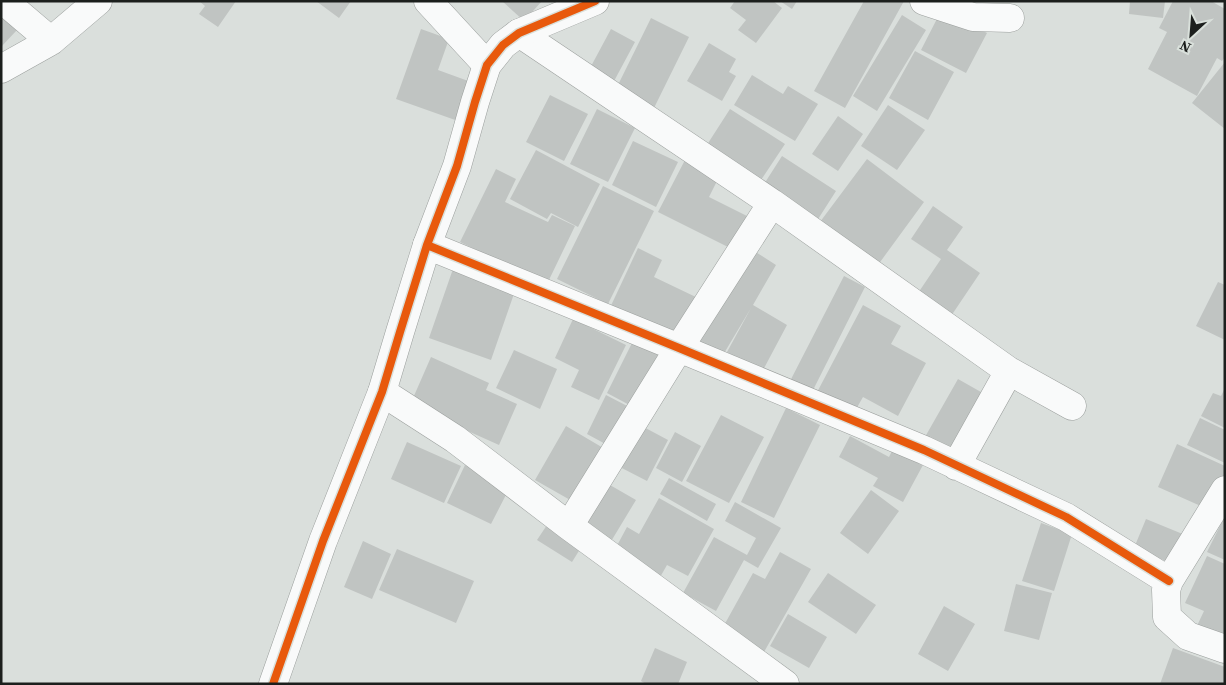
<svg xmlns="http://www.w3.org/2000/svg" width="1226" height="685" font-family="'Source Serif 4',serif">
<rect width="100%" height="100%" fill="#dadfdc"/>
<path fill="#c0c4c2" d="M199,1H236L218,27L199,14L205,6Z
M316,1H351L339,18Z
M502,1H542L524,21Z
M735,1H773L782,8L756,43L738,30L746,20L730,8Z
M780,1H797L792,9Z
M864,1H904L845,108L814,91Z
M1130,1H1165L1163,18L1129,14Z
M1173,1H1211L1225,9V57L1222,61L1217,58L1197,96L1148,69L1167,32L1159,28Z
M942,9L987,33L966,73L921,50Z
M1,14L17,30L1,47Z
M902,15L926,30L877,111L853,96Z
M651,18L689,37L654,108L616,89Z
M421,29L449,39L438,70L471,82L458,121L396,99Z
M611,29L635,42L613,83L589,70Z
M709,43L736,59L729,72L736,76L722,101L687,81Z
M915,51L954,72L928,120L889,98Z
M1225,62V129L1192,103Z
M752,75L783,94L788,86L818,104L795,141L734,105Z
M550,95L588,114L564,161L526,142Z
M888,105L925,130L897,170L861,146Z
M597,109L635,128L608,182L570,164Z
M730,109L785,144L757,186L703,151Z
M838,116L863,134L838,171L812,154Z
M633,141L678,162L656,207L612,185Z
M536,150L600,184L578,227L551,213L547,219L510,199Z
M782,156L836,191L813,227L759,192Z
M867,159L924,202L875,269L817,226Z
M685,160L719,177L709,197L753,219L736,251L658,212Z
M496,169L516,179L505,202L548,222L552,215L575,226L547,284L477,260L481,252L460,242Z
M603,186L654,211L608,304L557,279Z
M933,206L963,227L947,250L980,273L947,322L914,299L941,259L911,239Z
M638,248L662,260L654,277L700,299L678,345L608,312Z
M751,249L776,265L753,305L787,325L762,372L727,352L751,308L723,355L698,340Z
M454,266L516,288L491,360L429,338Z
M844,276L865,287L809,398L787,387Z
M1218,282L1225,285V340L1196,326Z
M863,305L901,326L891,344L926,363L898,416L863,397L851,418L814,398Z
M573,319L626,345L599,400L571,387L579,370L555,358Z
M635,337L666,352L637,409L607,393Z
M514,350L557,369L540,409L496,388Z
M431,357L489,383L486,390L517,404L499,445L410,405Z
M958,379L988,396L954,454L925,437Z
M1225,388V428L1201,416L1213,393L1221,396Z
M606,395L631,408L611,447L587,434Z
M786,408L820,425L774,518L741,502Z
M721,415L764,437L729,503L686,481Z
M1200,418L1225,430V463L1187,445Z
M638,424L668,440L647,481L616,465Z
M566,426L610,452L579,505L535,480Z
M675,432L701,446L682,482L656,468Z
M850,436L889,457L893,449L923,465L903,502L873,486L878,478L839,457Z
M407,442L461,466L444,503L391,479Z
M1177,444L1225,466V482L1212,511L1158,487Z
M465,465L510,487L491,524L447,503Z
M669,478L716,504L707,521L660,494Z
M603,481L636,500L607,548L574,528Z
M871,490L899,511L868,554L840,533Z
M659,498L714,529L688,576L667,565L659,579L613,553L627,527L639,534Z
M735,502L781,528L758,568L744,560L716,611L683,593L714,537L747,555L756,538L725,521Z
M1225,516V560L1207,552Z
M1146,519L1190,537L1178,566L1134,548Z
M1041,523L1072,534L1054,591L1022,581Z
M547,525L582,546L572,562L537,540Z
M363,541L391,554L372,599L344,587Z
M397,549L474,581L456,623L379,590Z
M780,552L811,569L764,652L722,629L753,573L765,579Z
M1207,556L1225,564V632L1220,641L1195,630L1204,611L1185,603Z
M828,573L876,605L856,634L808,602Z
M1016,584L1052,593L1039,640L1004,631Z
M944,606L975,624L948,671L918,654Z
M788,614L827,637L809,668L770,646Z
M655,648L687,662L678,684H646L641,681Z
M1173,648L1225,667V684H1160Z"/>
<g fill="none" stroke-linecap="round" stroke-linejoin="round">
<defs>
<path id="minor" d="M4,1L51,41
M428,1L487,65
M924,1L973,17L1010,18
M519,33L772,203L1009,371L1072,406
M1,69L51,41L98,1
M427,245L679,348L924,450L1066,517L1169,581
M382,392L455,439L569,526L785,684
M956,466L1009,371
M1225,490L1169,581L1166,590L1167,617L1188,636L1225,649
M569,526L679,348L772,203"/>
<path id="tertiary" d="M273,684L323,541L382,392L400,332L427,245L457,166L475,102L487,65L503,45L519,33L595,1"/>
</defs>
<use href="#minor" stroke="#9b9f9d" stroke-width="29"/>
<use href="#tertiary" stroke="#9b9f9d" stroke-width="29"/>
<use href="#minor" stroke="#f9fafa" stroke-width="28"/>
<use href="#tertiary" stroke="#f9fafa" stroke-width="28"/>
<defs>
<path id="cycleway" d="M427,245L679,348L924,450L1066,517L1169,581
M273,684L323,541L382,392L400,332L427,245L457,166L475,102L487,65L503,45L519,33L595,1"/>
</defs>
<use href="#cycleway" stroke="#d9e0db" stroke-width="11"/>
<use href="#cycleway" stroke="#e8590c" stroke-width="8"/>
</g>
<rect width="1226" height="685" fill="none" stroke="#1c1f1d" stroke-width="5"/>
<g transform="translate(1191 35) rotate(206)" stroke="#d9e0db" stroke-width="4" paint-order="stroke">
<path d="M0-4L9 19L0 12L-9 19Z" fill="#1c1f1d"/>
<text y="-8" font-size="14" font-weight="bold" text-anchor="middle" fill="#1c1f1d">N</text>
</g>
</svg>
